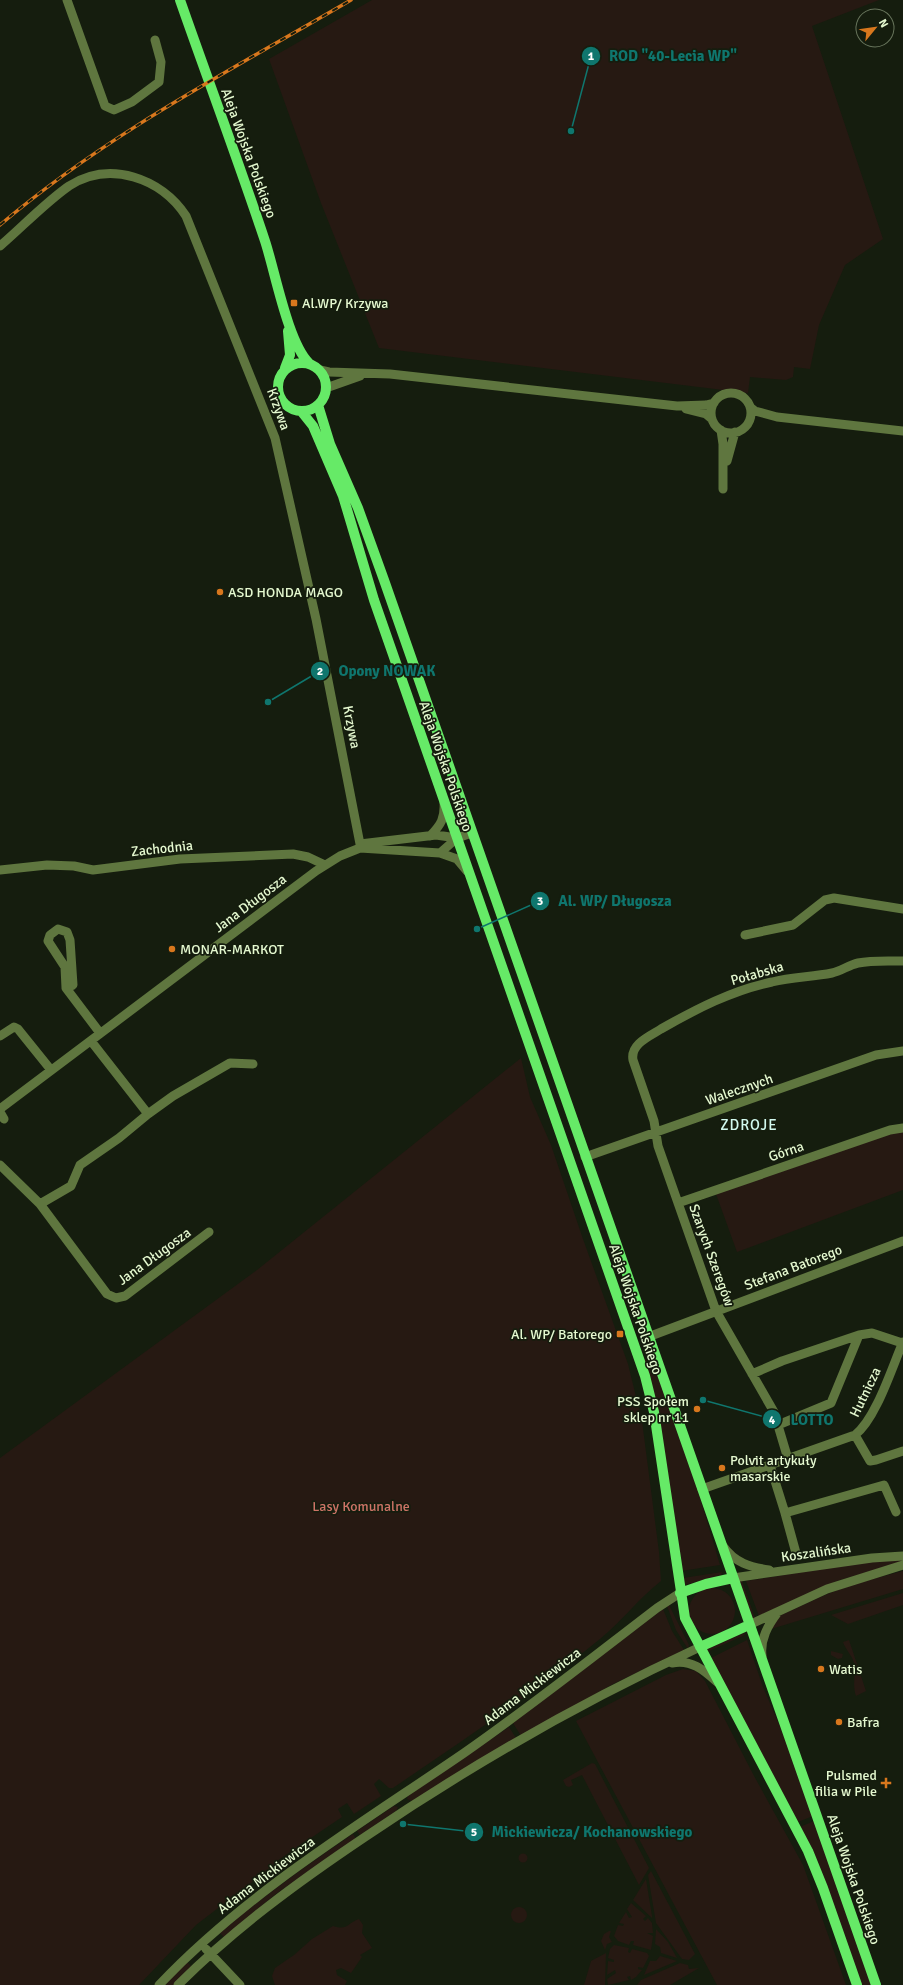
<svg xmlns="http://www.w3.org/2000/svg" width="903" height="1985" font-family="Signika,sans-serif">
<rect width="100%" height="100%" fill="#151d0e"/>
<path fill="#261912" d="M372,0H879L812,26L883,239L845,265L819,325L810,369L794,367L793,377L786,380L750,377L748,393L379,348L321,203L269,59Z
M521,1058L530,1097L551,1145L583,1239L628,1364L642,1421L659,1552L661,1581C639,1598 622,1621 600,1639C534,1693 463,1740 393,1788H389L379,1779L374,1784L381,1796L354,1814L347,1803L338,1809L342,1817L274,1863L273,1866L196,1925L139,1985H0V1458L257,1270Z
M903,1132V1190L737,1252L716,1194L893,1133Z
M651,1357L698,1491L720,1565L681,1571L644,1360Z
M903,1558V1562L840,1580L759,1616L746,1581L865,1562Z
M903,1571V1589L771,1629L781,1615L825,1595L850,1585Z
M722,1572L721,1575L685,1585L683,1578Z
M739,1581H742L755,1618L753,1619Z
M689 1611a23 23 0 1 1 46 0a23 23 0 1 1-46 0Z
M903,1593V1605L848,1624L831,1615Z
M669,1605L689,1645L688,1649L676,1630L667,1606Z
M663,1609L672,1631L684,1650L613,1684L521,1736L513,1723Z
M744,1633L745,1635L707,1652V1649Z
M747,1640L763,1687L787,1743L813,1816L798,1822L711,1658Z
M849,1640L866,1691L856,1696C852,1685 856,1674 854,1663C852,1655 845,1649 843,1642Z
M831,1651L843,1654L842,1658L838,1659L831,1655Z
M683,1669L696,1671L705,1681L753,1774L803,1865L846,1985H717L576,1721L666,1675Z
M509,1727L516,1738L412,1801L407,1799L408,1796Z
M592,1763L595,1764L649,1868L639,1885L582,1775L571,1780L573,1785L569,1787L566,1786L563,1780Z
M394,1806L398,1807L396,1811L360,1835L357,1831Z
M814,1821L872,1985H861L800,1827Z
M353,1834L356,1839L277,1893L224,1937L220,1933C262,1897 307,1865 353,1834Z
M518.5 1858a4.5 4.5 0 1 1 9 0a4.5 4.5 0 1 1-9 0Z
M651,1871L695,1954L689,1960L682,1959L656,1923L648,1875Z
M646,1879L652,1916V1918L633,1900Z
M631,1903L646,1916L643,1919L645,1921L648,1918L652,1923L653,1933H647L653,1936L651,1950L633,1945L634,1941H631L629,1945L618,1941L614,1936L618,1925L623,1926L624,1924L619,1923L626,1912L629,1918L632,1917L627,1909Z
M511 1915a8 8 0 1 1 16 0a8 8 0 1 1-16 0Z
M359,1919L363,1925L362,1933L372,1948L360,1955L362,1957L351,1973L341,1968L336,1970L337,1975L347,1981L345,1985H275L272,1976L275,1968L294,1955L312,1939L333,1926C348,1931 347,1923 359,1919Z
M656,1929L668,1942L677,1958L661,1953L660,1947L655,1944Z
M609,1931H611L609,1937L612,1942L607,1944L605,1950L601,1941L604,1934Z
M614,1945L629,1948L628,1952L630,1953L632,1949L647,1953L649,1956L643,1968L638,1967V1969L642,1970L636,1977L631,1980L630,1976L627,1977L629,1980L608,1985L607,1979L616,1973L615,1970L607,1975L608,1961L614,1962V1960L608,1958L610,1949Z
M606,1953L605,1985H584L591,1961Z
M660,1956L677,1961L644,1975L650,1961H656Z
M187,1962L191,1966L173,1985H165Z
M680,1963L688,1965L689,1969L699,1968L670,1985H637L641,1980Z"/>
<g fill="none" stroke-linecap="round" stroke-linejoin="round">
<path stroke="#5f763f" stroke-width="9" d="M67,0L105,106L114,110L132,102L159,82L161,62L155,40
M0,246C21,228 46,202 69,186C110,160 161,178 186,216L275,438L316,619L360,844V848L340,856L316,871L0,1109
M320,370L329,372L390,374L677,406L706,405L714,403
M326,388L360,376
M711 413a20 20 0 1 1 40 0a20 20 0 1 1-40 0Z
M750,407L755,411L777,417L903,431
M686,409L706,414L712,419
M721,430L723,444V489
M727,461L735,432
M430,836C441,825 445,818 444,803
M360,844L436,835L457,838
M360,848L440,853L457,859L467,871
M440,853L457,838L472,833
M0,870L47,865L74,866L93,870L180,859L293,854L308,857L325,865
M745,935L793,925L825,900L834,898L903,909
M66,988L73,985L70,940L67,932L58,929L50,935L48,941L65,967L66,988L100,1033
M0,1036L14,1027L18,1029L51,1070
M91,1041L148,1114L173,1096L230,1063L253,1064
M0,1112L4,1119
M585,1157L876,1055L903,1051
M0,1165L40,1204L107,1294L116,1298L125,1296L209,1232
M678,1203L890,1130L903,1128
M40,1204L71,1186L80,1165L119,1138L148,1114
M648,1337L903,1241
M752,1374L782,1361L859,1335L872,1333L902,1343
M778,1425L831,1403L859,1335
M855,1435L870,1461L876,1460L903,1451
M788,1459L774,1412L716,1311L658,1146L654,1121L633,1060C630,1044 650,1036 661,1029C696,1009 733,990 772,982C792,977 812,977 832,973C841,971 849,965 858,963C872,960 888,961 903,961
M770,1465L785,1513L884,1485L896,1512
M702,1489L855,1435C876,1419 892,1367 903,1342
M785,1513L796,1553
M723,1546C735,1563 750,1567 769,1570
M733,1578L872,1558L903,1556
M749,1625L827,1589L903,1565
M762,1656C760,1639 768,1625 778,1612
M672,1663C691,1659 704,1670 717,1682
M206,1949L240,1985
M159,1985C247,1892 359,1825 464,1753C530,1707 593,1657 657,1608L680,1593
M178,1985C235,1928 298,1882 365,1837C471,1765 583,1701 700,1647"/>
<path stroke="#66ea67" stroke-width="10" d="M180,0C208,80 238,160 265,241C275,271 288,343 309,363
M278 387a24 24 0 1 1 48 0a24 24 0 1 1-48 0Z
M285,368L290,355L288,331
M318,405L330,444L358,508L384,580L876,1985
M301,411L313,426L343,496L374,600L645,1376L654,1412L685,1618L808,1851L823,1888L857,1985
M680,1593L706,1584L733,1578
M700,1647L749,1625"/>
<defs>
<path id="rail" d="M0,225C107,134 231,70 351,0"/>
</defs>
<use href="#rail" stroke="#d8771d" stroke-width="3.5"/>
<use href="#rail" stroke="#151d0e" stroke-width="2" stroke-dasharray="6" stroke-linecap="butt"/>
</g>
<g fill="#d8771d" stroke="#151d0e" stroke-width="1.5">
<rect x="290" y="299" width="8" height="8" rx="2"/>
<circle cx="220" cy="592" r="4"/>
<circle cx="172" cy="949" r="4"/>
<rect x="616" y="1330" width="8" height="8" rx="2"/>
<circle cx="697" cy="1409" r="4"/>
<circle cx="722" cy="1468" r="4"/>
<circle cx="821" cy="1669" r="4"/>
<circle cx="839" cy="1722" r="4"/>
<path d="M884 1777h4v4h4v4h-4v4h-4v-4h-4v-4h4z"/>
</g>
<g text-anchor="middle" stroke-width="3.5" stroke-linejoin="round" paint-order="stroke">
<g font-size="14" fill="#e5f9d0" stroke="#151d0e">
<text transform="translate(249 153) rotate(70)" y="5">Aleja Wojska Polskiego</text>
<text transform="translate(279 409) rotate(70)" y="5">Krzywa</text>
<text transform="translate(352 727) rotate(79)" y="5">Krzywa</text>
<text transform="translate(446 766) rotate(71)" y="5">Aleja Wojska Polskiego</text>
<text transform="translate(162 848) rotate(-6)" y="5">Zachodnia</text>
<text transform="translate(250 903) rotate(-37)" y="5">Jana Długosza</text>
<text transform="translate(757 973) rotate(-16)" y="5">Połabska</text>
<text transform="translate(739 1089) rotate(-19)" y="5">Walecznych</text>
<text transform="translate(786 1151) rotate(-19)" y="5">Górna</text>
<text transform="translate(712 1255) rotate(70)" y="5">Szarych Szeregów</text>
<text transform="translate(154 1256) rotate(-36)" y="5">Jana Długosza</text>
<text transform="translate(793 1267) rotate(-21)" y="5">Stefana Batorego</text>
<text transform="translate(636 1309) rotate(71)" y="5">Aleja Wojska Polskiego</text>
<text transform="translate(865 1392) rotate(-64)" y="5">Hutnicza</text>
<text transform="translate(816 1552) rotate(-8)" y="5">Koszalińska</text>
<text transform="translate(532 1686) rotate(-37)" y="5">Adama Mickiewicza</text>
<text transform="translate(266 1875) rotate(-37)" y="5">Adama Mickiewicza</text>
<text transform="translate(854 1879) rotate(71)" y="5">Aleja Wojska Polskiego</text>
</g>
<g font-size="14" fill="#e5f9d0" stroke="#151d0e" text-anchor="start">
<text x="302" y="308">Al.WP/ Krzywa</text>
<text x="228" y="597">ASD HONDA MAGO</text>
<text x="180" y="954">MONAR-MARKOT</text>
<text x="612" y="1339" text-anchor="end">Al. WP/ Batorego</text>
<text x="689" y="1406" text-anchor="end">PSS Społem<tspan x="689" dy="16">sklep nr 11</tspan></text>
<text x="730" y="1465">Polvit artykuły<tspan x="730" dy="16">masarskie</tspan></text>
<text x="829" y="1674">Watis</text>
<text x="847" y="1727">Bafra</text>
<text x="877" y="1780" text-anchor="end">Pulsmed<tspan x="877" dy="16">filia w Pile</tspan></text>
</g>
<g font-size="14" fill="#ce7467" stroke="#151d0e">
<text x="361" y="1511">Lasy Komunalne</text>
</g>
<g font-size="15" letter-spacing="1" fill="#d2f9ef" stroke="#151d0e">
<text x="749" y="1130">ZDROJE</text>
</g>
</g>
<path fill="none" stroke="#0f766e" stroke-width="1.5" d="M571 131L591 56M268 702L320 671M477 929L540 901M703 1400L772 1419M403 1824L474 1832"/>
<g fill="#0f766e" stroke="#151d0e" stroke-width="1.5">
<circle cx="571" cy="131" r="4"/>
<circle cx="268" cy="702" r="4"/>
<circle cx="477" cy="929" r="4"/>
<circle cx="703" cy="1400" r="4"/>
<circle cx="403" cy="1824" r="4"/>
<circle cx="591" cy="56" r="10"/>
<circle cx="320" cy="671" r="10"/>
<circle cx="540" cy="901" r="10"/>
<circle cx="772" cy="1419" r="10"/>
<circle cx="474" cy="1832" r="10"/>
</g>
<g font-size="12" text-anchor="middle" font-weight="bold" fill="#fff">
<text x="591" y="60">1</text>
<text x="320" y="675">2</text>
<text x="540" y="905">3</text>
<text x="772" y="1424">4</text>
<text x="474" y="1836">5</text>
</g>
<g font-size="15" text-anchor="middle" font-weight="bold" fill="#0f766e" stroke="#151d0e" stroke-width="3.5" stroke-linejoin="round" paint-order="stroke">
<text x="673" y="61">ROD "40-Lecia WP"</text>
<text x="387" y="676">Opony NOWAK</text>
<text x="615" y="906">Al. WP/ Długosza</text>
<text x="812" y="1425">LOTTO</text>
<text x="592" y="1837">Mickiewicza/ Kochanowskiego</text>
</g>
<g transform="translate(875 28) rotate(61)"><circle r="19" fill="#151d0e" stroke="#68755c"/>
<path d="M0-3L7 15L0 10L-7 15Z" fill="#d8771d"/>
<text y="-6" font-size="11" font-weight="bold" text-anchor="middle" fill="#e5f9d0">N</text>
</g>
</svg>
